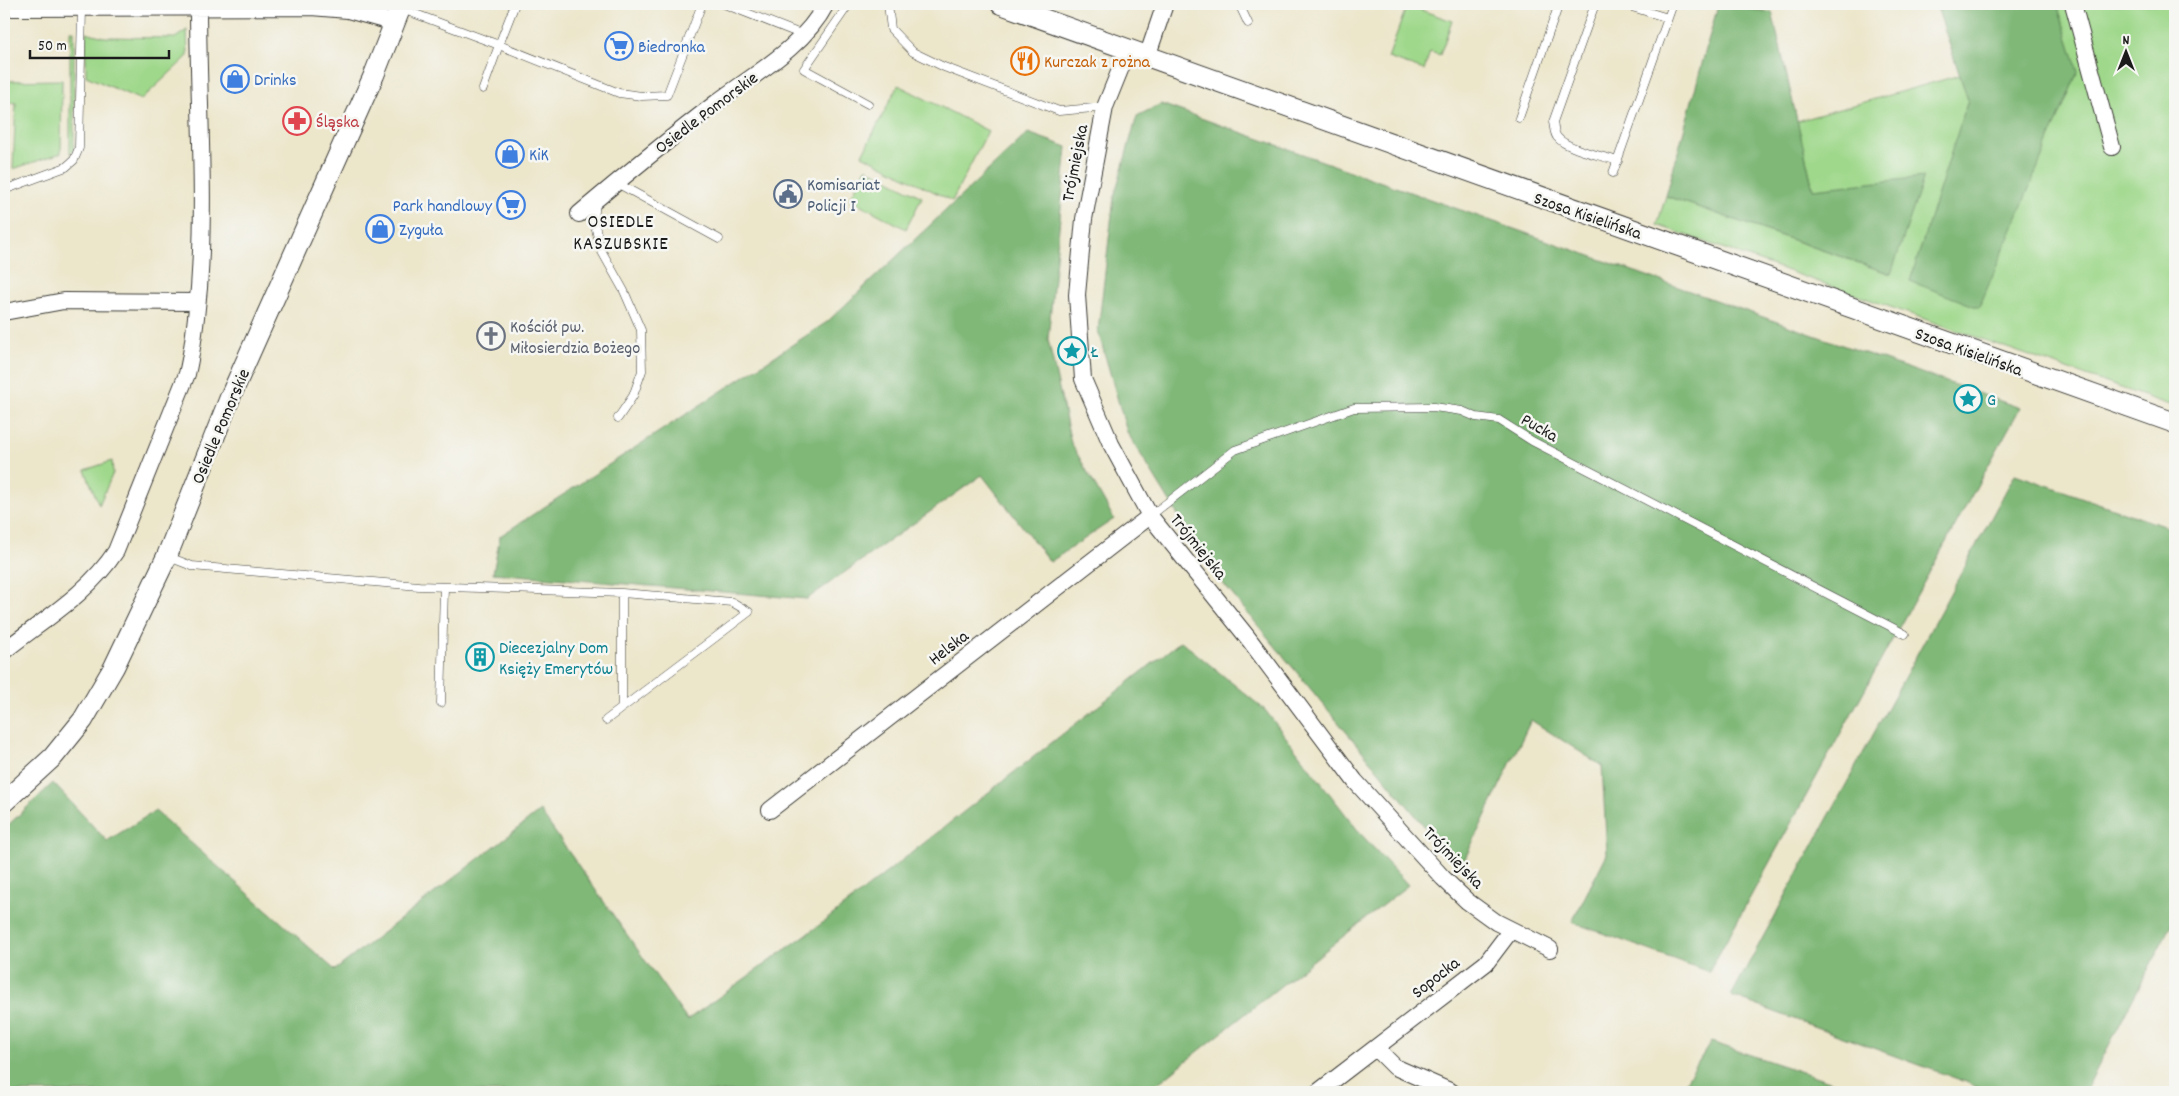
<svg xmlns="http://www.w3.org/2000/svg" width="2179" height="1096" font-family="Dekko,sans-serif">
<rect width="100%" height="100%" fill="#f6f6f2"/>
<filter id="ink" filterUnits="userSpaceOnUse"><feTurbulence type="fractalNoise" baseFrequency=".02" numOctaves="2"/><feDisplacementMap in="SourceGraphic" scale="10" xChannelSelector="R" yChannelSelector="G"/><feConvolveMatrix kernelMatrix="1 2 1 2 8 2 1 2 1" color-interpolation-filters="sRGB"/></filter>
<filter id="wash" filterUnits="userSpaceOnUse"><feTurbulence type="fractalNoise" baseFrequency=".0096" numOctaves="4" result="noise"/><feDisplacementMap in="SourceGraphic" scale="20" xChannelSelector="R" yChannelSelector="G"/><feGaussianBlur stdDeviation="1.12" result="paint"/><feColorMatrix in="noise" values="0 0 0 0 0 0 0 0 0 0 0 0 0 0 0 0 0 1.4 0 .05"/><feComposite in="paint" operator="in"/></filter>
<g filter="url(#wash)">
<rect width="100%" height="100%" fill="#ece6cb"/>
<path fill="#9fd88b" stroke="#5e7a54" d="M2057,4H2175V407L1657,225L1666,196L1891,274L1813,189L1797,121L1960,75L1968,100L1946,174L2077,71Z
M1407,5L1452,21L1440,55L1430,52L1424,70L1388,58Z
M187,30L188,56L141,100L86,76V32L104,37L175,38Z
M70,31H74V144L73,151L70,154Z
M62,80L61,153L13,169L16,103L4,102V81Z
M898,85L988,131L952,201L862,155Z
M866,168L922,197L906,229L850,199Z
M112,461L113,473L99,505L85,470Z"/>
<path fill="#7fb877" stroke="#4e6a4a" d="M1936,4H2057L2078,71L1979,308L1910,281L1968,100Z
M1718,5L1772,12L1813,189L1924,177L1891,274L1666,196Z
M1161,104L2020,408L1709,972L1572,922L1607,854L1602,766L1531,720L1460,869L1211,569L1127,432L1098,331L1114,197L1137,116Z
M1028,133L1067,147L1048,339L1071,443L1114,519L1050,562L982,475L807,599L493,573L500,536L827,322Z
M2015,474L2175,530V917L2085,1092H1987L1966,1082L1731,996Z
M1181,641L1265,710L1360,833L1408,885L1147,1092H4V829L53,783L107,841L155,811L335,970L540,811L687,1020L821,924Z
M1711,1042L1863,1092H1679Z"/>
</g>
<g filter="url(#ink)">
<g fill="none" stroke-linecap="round" stroke-linejoin="round">
<defs>
<path id="service" d="M724,4L803,35
M849,4L804,69L868,104
M888,4L891,29L913,52L944,67L1059,111L1105,107
M1239,4L1248,23
M1595,4L1553,122C1554,127 1554,133 1557,137C1566,149 1603,156 1618,161
M402,9L499,45L515,4
M1668,18L1673,4
M483,89L499,45L619,93L642,96L667,95L702,4
M1519,118L1559,4
M1613,173L1668,18L1622,4
M615,182L719,239
M4,190L66,167L74,160L79,148L82,8
M596,201L594,221L601,250L624,291L641,330L642,371L633,396L618,418
M1150,516L1235,450L1354,408L1434,407L1462,411L1476,417L1499,420L1532,441L1905,634
M169,557L192,566L419,586L622,593L732,602L749,612L606,720
M622,593V708
M441,703L444,587"/>
<path id="minor" d="M2073,4L2112,147
M4,8L311,7L348,10L395,23
M1128,50L1105,107L1084,219L1077,295L1083,379L1111,444L1150,516L1248,638L1355,781L1443,878L1467,901L1496,922L1550,949
M1147,57L1165,4
M579,214C624,176 669,139 716,103C754,74 803,48 826,4
M4,312L64,301L197,302
M4,651C43,620 89,593 116,551L187,374C194,345 196,317 199,288C206,193 198,99 198,4
M770,810L1150,516
M1376,1048L1395,1067L1452,1092
M1318,1092L1486,963L1511,930"/>
<path id="tertiary" d="M1001,4L2175,423
M4,802L53,757L83,720L114,667L167,556L231,395L374,75L402,4"/>
</defs>
<use href="#service" stroke="#3b3a36" stroke-width="9"/>
<use href="#minor" stroke="#3b3a36" stroke-width="18"/>
<use href="#tertiary" stroke="#3b3a36" stroke-width="22"/>
<use href="#service" stroke="#fff" stroke-width="8"/>
<use href="#minor" stroke="#fff" stroke-width="16"/>
<use href="#tertiary" stroke="#fff" stroke-width="20"/>
</g>
</g>
<defs>
<symbol id="supermarket-ring" viewBox="-11 -11 22 22"><circle r="9.5" fill="#f6f6f2" stroke="#3f7fe0" stroke-width="1.5"/><path d="M-6-5.5h2.5l.6 2H6L4.5 2H-2.5L-4.4-4H-6ZM-1.5 3.2a1.3 1.3 0 1 0 .1 0ZM3 3.2a1.3 1.3 0 1 0 .1 0Z" fill="#3f7fe0"/></symbol>
<symbol id="restaurant-ring" viewBox="-11 -11 22 22"><circle r="9.5" fill="#f6f6f2" stroke="#e8710a" stroke-width="1.5"/><path d="M-5-6h1v4h1v-4h1v4h1v-4h1v5L-1.5 .5V6h-2V.5L-5-1ZM5-6V6H3V1.5H1.5Q1.5-4 5-6Z" fill="#e8710a"/></symbol>
<symbol id="shop-ring" viewBox="-11 -11 22 22"><circle r="9.5" fill="#f6f6f2" stroke="#3f7fe0" stroke-width="1.5"/><path d="M-5-2.5h2.3a2.7 3.5 0 0 1 5.4 0H5L5.5 6h-11ZM-1.5-2.5h3a1.5 2.3 0 0 0-3 0Z" fill="#3f7fe0"/></symbol>
<symbol id="pharmacy-ring" viewBox="-11 -11 22 22"><circle r="9.5" fill="#f6f6f2" stroke="#e0444e" stroke-width="1.5"/><path d="M-2-6h4v4h4v4h-4v4h-4v-4h-4v-4h4Z" fill="#e0444e"/></symbol>
<symbol id="civic-ring" viewBox="-11 -11 22 22"><circle r="9.5" fill="#f6f6f2" stroke="#5c6f8a" stroke-width="1.5"/><path d="M-.6-6.5H3V-4.5H.6V-3L4-1V1h2V6H-6V1h2V-1L-.6-3ZM-1.2 2.5V6h2.4V2.5Z" fill="#5c6f8a"/></symbol>
<symbol id="church-ring" viewBox="-11 -11 22 22"><circle r="9.5" fill="#f6f6f2" stroke="#6b7280" stroke-width="1.5"/><path d="M-1.2-6h2.4v3.5h3.3v2.4h-3.3V6h-2.4V-.1h-3.3v-2.4h3.3Z" fill="#6b7280"/></symbol>
<symbol id="sight-ring" viewBox="-11 -11 22 22"><circle r="9.5" fill="#f6f6f2" stroke="#0f9aa8" stroke-width="1.5"/><path d="M0-6L1.8-2.2L6-1.7L2.9 1.2L3.7 5.4L0 3.3L-3.7 5.4L-2.9 1.2L-6-1.7L-1.8-2.2Z" fill="#0f9aa8"/></symbol>
<symbol id="building-ring" viewBox="-11 -11 22 22"><circle r="9.5" fill="#f6f6f2" stroke="#0f9aa8" stroke-width="1.5"/><path d="M-4-6H4V6H1V3H-1V6H-4ZM-2.5-4.3h1.7v1.8h-1.7ZM.8-4.3h1.7v1.8H.8ZM-2.5-1h1.7V.8h-1.7ZM.8-1h1.7V.8H.8Z" fill="#0f9aa8"/></symbol>
</defs>
<g fill-rule="evenodd">
<use href="#supermarket-ring" x="603" y="30" width="32" height="32"/>
<use href="#restaurant-ring" x="1009" y="45" width="32" height="32"/>
<use href="#shop-ring" x="219" y="63" width="32" height="32"/>
<use href="#pharmacy-ring" x="281" y="105" width="32" height="32"/>
<use href="#shop-ring" x="494" y="138" width="32" height="32"/>
<use href="#civic-ring" x="772" y="178" width="32" height="32"/>
<use href="#supermarket-ring" x="495" y="189" width="32" height="32"/>
<use href="#shop-ring" x="364" y="213" width="32" height="32"/>
<use href="#church-ring" x="475" y="320" width="32" height="32"/>
<use href="#sight-ring" x="1056" y="335" width="32" height="32"/>
<use href="#sight-ring" x="1952" y="383" width="32" height="32"/>
<use href="#building-ring" x="464" y="641" width="32" height="32"/>
</g>
<g text-anchor="middle" stroke-width="5" stroke-linejoin="round" paint-order="stroke">
<g font-size="18" fill="#366cbe" stroke="#f6f6f2" text-anchor="start">
<text x="638" y="52">Biedronka</text>
<text x="254" y="85">Drinks</text>
<text x="529" y="160">KiK</text>
<text x="492" y="211" text-anchor="end">Park handlowy</text>
<text x="399" y="235">Zyguła</text>
</g>
<g font-size="18" fill="#c56008" stroke="#f6f6f2" text-anchor="start">
<text x="1044" y="67">Kurczak z rożna</text>
</g>
<g font-size="18" fill="#1c1c1c" stroke="#f6f6f2">
<text transform="translate(706 112) rotate(-37)" y="6">Osiedle Pomorskie</text>
<text transform="translate(1074 163) rotate(-79)" y="6">Trójmiejska</text>
<text transform="translate(1588 215) rotate(19)" y="6">Szosa Kisielińska</text>
<text transform="translate(1969 351) rotate(20)" y="6">Szosa Kisielińska</text>
<text transform="translate(220 426) rotate(-67)" y="6">Osiedle Pomorskie</text>
<text transform="translate(1540 427) rotate(30)" y="6">Pucka</text>
<text transform="translate(1199 546) rotate(51)" y="6">Trójmiejska</text>
<text transform="translate(948 647) rotate(-38)" y="6">Helska</text>
<text transform="translate(1454 857) rotate(46)" y="6">Trójmiejska</text>
<text transform="translate(1435 977) rotate(-38)" y="6">Sopocka</text>
</g>
<g font-size="18" fill="#be3a42" stroke="#f6f6f2" text-anchor="start">
<text x="316" y="127">Śląska</text>
</g>
<g font-size="18" fill="#4e5e75" stroke="#f6f6f2" text-anchor="start">
<text x="807" y="190">Komisariat<tspan x="807" dy="21">Policji I</tspan></text>
</g>
<g font-size="18" fill="#5b616d" stroke="#f6f6f2" text-anchor="start">
<text x="510" y="332">Kościół pw.<tspan x="510" dy="21">Miłosierdzia Bożego</tspan></text>
</g>
<g font-size="18" fill="#0d838f" stroke="#f6f6f2" text-anchor="start">
<text x="1091" y="357">Ł</text>
<text x="1987" y="405">G</text>
<text x="499" y="653">Diecezjalny Dom<tspan x="499" dy="21">Księży Emerytów</tspan></text>
</g>
<g font-size="19" letter-spacing="1" fill="#1c1c1c" stroke="#f6f6f2">
<text x="621" y="227">OSIEDLE<tspan x="621" dy="22">KASZUBSKIE</tspan></text>
</g>
</g>
<rect width="2179" height="1096" fill="none" stroke="#f6f6f2" stroke-width="20"/>
<g transform="translate(2126 52)" stroke="#f6f6f2" stroke-width="4" paint-order="stroke">
<path d="M0-4L9 19L0 12L-9 19Z" fill="#1c1c1c"/>
<text y="-8" font-size="14" font-weight="bold" text-anchor="middle" fill="#1c1c1c">N</text>
</g>
<path d="M30 50v8h139v-8" fill="none" stroke="#1c1c1c" stroke-width="2.5"/>
<text x="38" y="50" font-size="15" fill="#1c1c1c" stroke="#f6f6f2" stroke-width="4" paint-order="stroke">50 m</text>
</svg>
